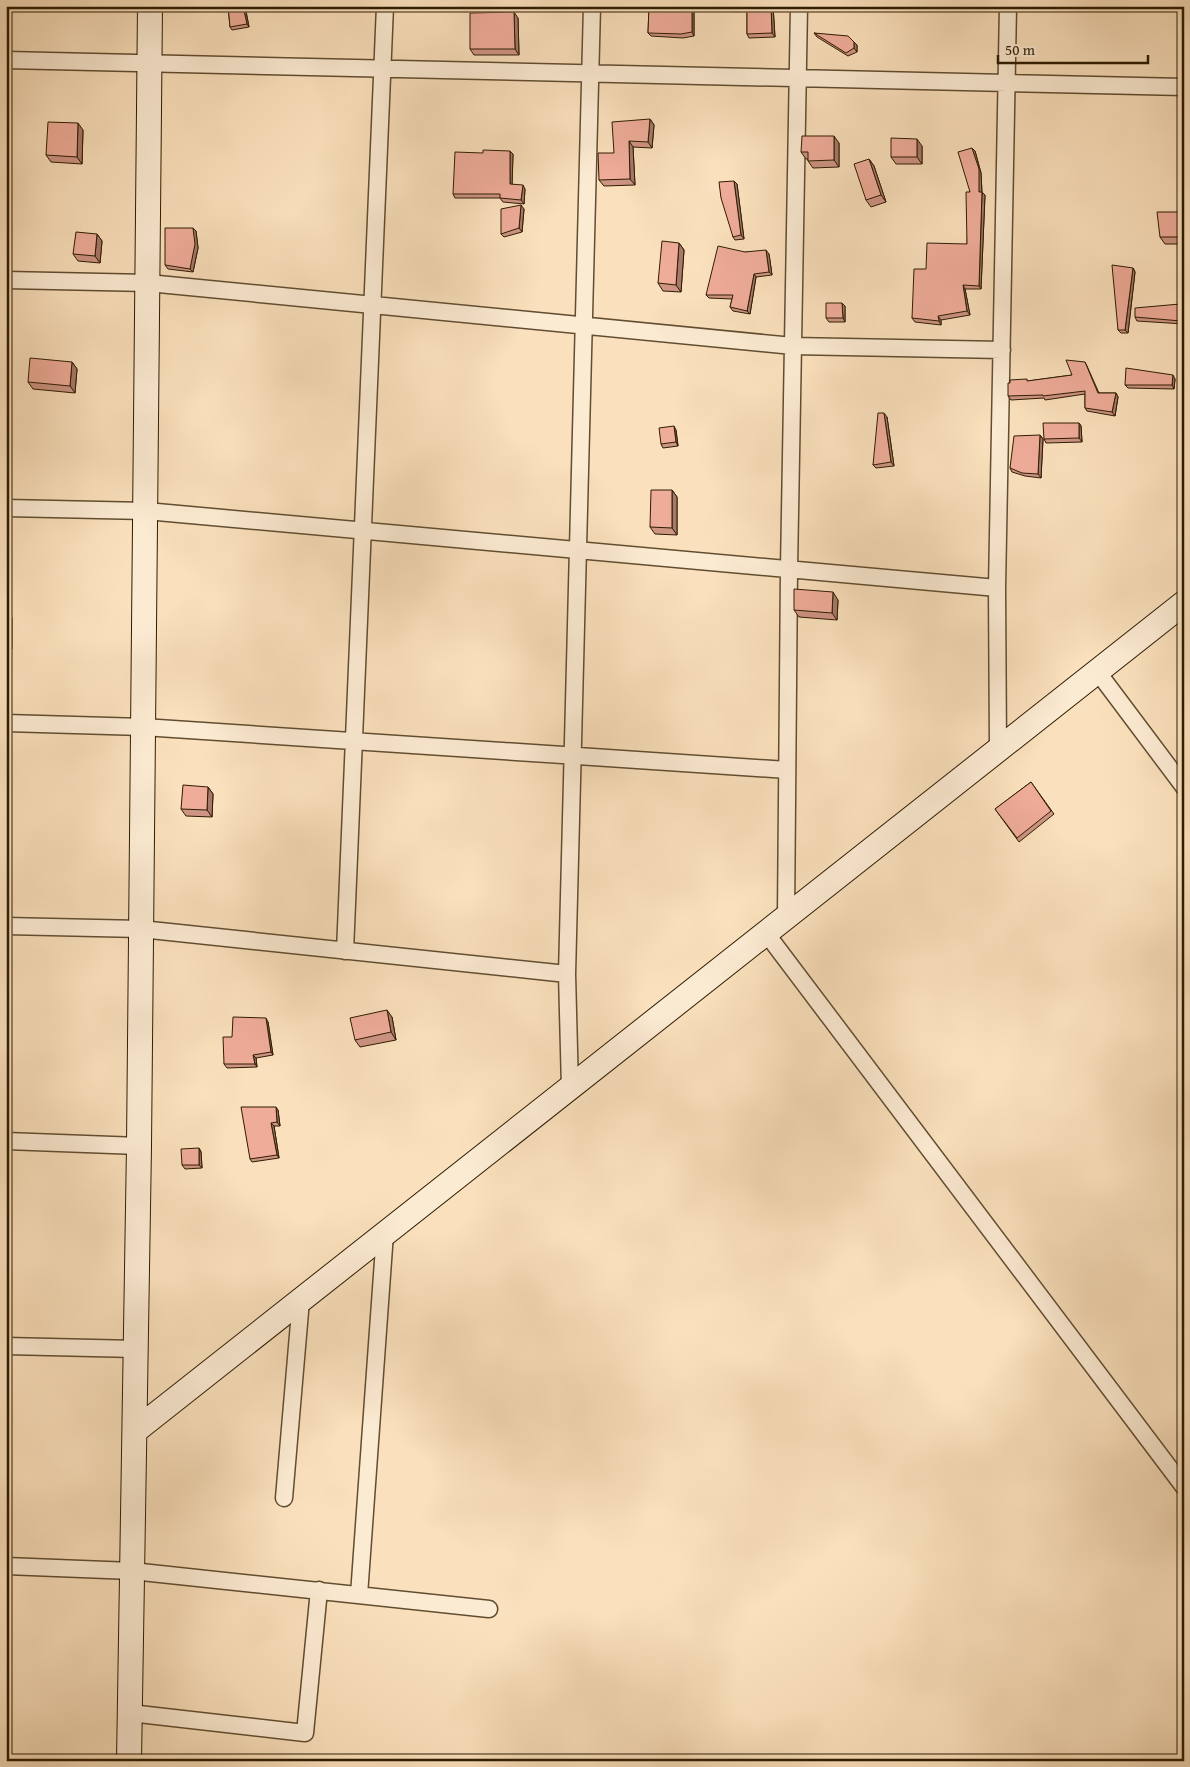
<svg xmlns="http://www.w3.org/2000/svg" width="1190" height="1767" font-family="'Gentium Book Plus',serif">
<rect width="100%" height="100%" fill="#fae0bc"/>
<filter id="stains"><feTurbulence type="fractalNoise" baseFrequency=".004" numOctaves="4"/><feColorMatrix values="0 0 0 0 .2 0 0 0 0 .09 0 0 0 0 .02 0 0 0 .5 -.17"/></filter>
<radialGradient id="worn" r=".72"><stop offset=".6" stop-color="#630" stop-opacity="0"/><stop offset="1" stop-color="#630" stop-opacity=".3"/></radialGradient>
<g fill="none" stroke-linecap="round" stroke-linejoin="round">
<defs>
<path id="street" d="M6,60L1184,87
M6,280L148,283L793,346L1002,350
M6,508L146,511L997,588
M1097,671L1184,787
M6,723L143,727L787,770
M998,750L997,588L1008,6
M786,917L789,569L799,6
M6,926L141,929L567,974
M766,933L1184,1487
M345,951L385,6
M570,1088L567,974L592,6
M6,1141L139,1146
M6,1346L136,1349
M284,1498L301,1300
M6,1566L132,1571L489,1609
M359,1595L385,1233
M130,1713L305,1733L319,1590"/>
<path id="secondary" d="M135,1431L1184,603
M129,1761L139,1146L150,6"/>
</defs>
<use href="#street" stroke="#614d30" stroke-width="19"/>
<use href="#secondary" stroke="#2e1c02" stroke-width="26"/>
<use href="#street" stroke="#fcebd3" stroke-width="16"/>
<use href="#secondary" stroke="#fcebd3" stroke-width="24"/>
</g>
<path fill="#ce9484" stroke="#2e1c02" d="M228,6H245L249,27L232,30L230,27Z
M649,6H694V36L683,38L651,36L648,33Z
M702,6H729L704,9Z
M732,6H773L775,37L749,38L747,34V10L735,12L732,8Z
M518,18L519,55H474L470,49Z
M814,33L854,42L857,45V52L848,56L817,37Z
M650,119L654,125L652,148L633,147L635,185L604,186L599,180L614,153Z
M83,130L82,164L51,162L46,155Z
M839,143V167L813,168L808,161V159H806L801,152Z
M922,146V164H896L891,157Z
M972,148L975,151L981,173L982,192L985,195L981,289H965L970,315L941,320V325L915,322L912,318L926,269L967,244Z
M513,154L512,184L525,189L524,204L503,202L500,198H455L453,194Z
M869,159L874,166L886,202L871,207L866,200Z
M734,181L737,184L744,239L735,240L733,237Z
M524,209L522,232L504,237L501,234Z
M1179,212L1184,219V244H1165L1160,237Z
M196,231L198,248L193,272L168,269L165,265Z
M97,234L102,241L100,263L78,261L73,254Z
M679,243L684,250L681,292L663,291L658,283Z
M745,252L769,254L772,275L756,277L750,314L733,311L730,307L732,299L709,298L706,295Z
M1133,268L1135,272L1128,333H1121L1118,330Z
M842,303L845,306V322H829L826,318Z
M1180,304L1183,308L1184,324L1137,321L1135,317Z
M72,362L77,369L75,393L33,389L28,382Z
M1085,362L1087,366L1099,393H1116L1118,397L1115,416L1087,411L1085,408V394L1045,400L1044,398L1011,400L1008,396L1028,381L1072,375Z
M1175,379L1174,389L1128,388L1125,385Z
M887,417L894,466L876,468L873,465Z
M1079,423L1081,426L1082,442L1046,443L1044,439Z
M676,430L678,446L663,448L661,444Z
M1040,435L1043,439L1041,478L1025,476L1012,472L1010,468Z
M672,490L677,497V535L655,534L650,527Z
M838,600L837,620L799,617L794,610Z
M6,611L12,618V649H6Z
M1031,782L1054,814L1019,842L995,809Z
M208,787L213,794L212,817L186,816L181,809Z
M392,1017L396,1040L360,1047L355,1040Z
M268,1022L273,1055L256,1058L257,1067L227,1068L224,1064L232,1037Z
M278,1110L280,1126H274L279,1158L252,1162L250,1159Z
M199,1148L201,1152L202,1168L185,1169L182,1165Z"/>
<path fill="#a7786b" stroke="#2e1c02" d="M243,6H245L249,27L247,24Z
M692,6H694V36L692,32Z
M771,6H773L775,37L772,33Z
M514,12L518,18L519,55L515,49Z
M854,42L857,45V52L854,48Z
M650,119L654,125L652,148L648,142Z
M78,123L83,130L82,164L77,157Z
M834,136L839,143V167L834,160Z
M917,139L922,146V164L917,157Z
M629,141L633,147L635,185L630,179Z
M972,148L975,151L981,173L982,195L979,192Z
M510,151L513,154L512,187L510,184Z
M869,159L874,166L886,202L881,195Z
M734,181L737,184L744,239L741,235Z
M523,185L525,189L524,204L521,200Z
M982,192L985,195L981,289L979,286Z
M521,205L524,209L522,232L519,228Z
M1179,212L1184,219V243L1180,237Z
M193,228L196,231L198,248L193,272L190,269Z
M97,234L102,241L100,263L95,256Z
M679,243L684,250L681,292L676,285Z
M766,250L769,254L772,275L769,272Z
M1133,268L1135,272L1128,333L1125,330Z
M754,274L756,277L750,314L747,311Z
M963,285L965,289L970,315L967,311Z
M842,303L845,306V322L843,318Z
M1180,304L1183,308L1184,324L1181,321Z
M938,316L941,320V325L939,321Z
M72,362L77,369L75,393L70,386Z
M1173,375L1175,379L1174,389L1172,385Z
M1116,393L1118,397L1115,416L1112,412Z
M884,413L887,417L894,466L891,462Z
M1079,423L1081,426L1082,442L1079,438Z
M674,426L676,430L678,446L676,442Z
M1040,435L1043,439L1041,478L1038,474Z
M672,490L677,497V535L672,528Z
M833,592L838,600L837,620L832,613Z
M7,611L12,618V649L7,642Z
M208,787L213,794L212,817L207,810Z
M387,1010L392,1017L396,1040L391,1032Z
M266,1018L268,1022L273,1055L271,1052Z
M253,1055L256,1058L257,1067L255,1064Z
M276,1107L278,1110L280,1126L277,1122Z
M271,1123L274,1126L279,1158L277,1155Z
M199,1148L201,1152L202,1168L199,1165Z"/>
<path fill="#efac99" stroke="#2e1c02" d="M228,6H243L247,24L230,27Z
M649,6H692V32L681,34L648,33Z
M732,6H771L772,33L747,34V7L732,8Z
M514,12L515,49H470V13Z
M814,33L848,36L854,42V48L846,53Z
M650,119L648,142L629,141L630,179L599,180L598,153H614L612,122Z
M48,122L78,123L77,157L46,155Z
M802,136H834V160L808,161V152H801Z
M891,138L917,139V157H891Z
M972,148L979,169V192H982L979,286L963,285L967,311L938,316L939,321L912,318L914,269H926L927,243L967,244L966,192H970L958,152Z
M483,150L510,151V184L523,185L521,200L500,198V194H453L455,152L483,153Z
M869,159L881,195L866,200L854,164Z
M734,181L741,235L733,237L721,198L719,182Z
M521,205L519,228L501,234V209Z
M1157,212H1179L1180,237H1160Z
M165,228H193L195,244L190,269L165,265Z
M76,232L97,234L95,256L73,254Z
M662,241L679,243L676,285L658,283Z
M718,246L745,252L766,250L769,272L754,274L747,311L730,307L733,295H706Z
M1112,265L1133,268L1125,330H1118Z
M826,303H842L843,318H826Z
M1180,304L1181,321L1135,317V308Z
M30,358L72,362L70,386L28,382Z
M1066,360L1085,362L1098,393H1116L1112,412L1085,408V391L1043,396V395L1008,396V383H1010V380L1027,379V381L1072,375Z
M1126,368L1173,375L1172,385H1125Z
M878,413H884L891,462L873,465Z
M1043,423H1079V438L1044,439Z
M674,426L676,442L661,444L659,428Z
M1040,435L1038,474L1022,473L1010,468L1014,436Z
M651,490H672V528L650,527Z
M794,589L833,592L832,613L794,610Z
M6,611H7V642H6Z
M1031,782L1051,811L1017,838L995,809Z
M183,785L208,787L207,810L181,809Z
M387,1010L391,1032L355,1040L350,1018Z
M233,1017L266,1018L271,1052L253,1055L255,1064H224L223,1037H232Z
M241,1107H276L277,1122L271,1123L277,1155L250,1159Z
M199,1148V1165H182L181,1149Z"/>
<rect width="1190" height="1767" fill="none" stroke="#fae0bc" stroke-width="25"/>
<rect x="8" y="8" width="1175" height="1752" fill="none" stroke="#2e1c02" stroke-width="2.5"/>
<rect x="12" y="12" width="1165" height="1742" fill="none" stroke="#2e1c02"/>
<path d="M998 55v8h150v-8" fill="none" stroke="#2e1c02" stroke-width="2.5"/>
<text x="1005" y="55" font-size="15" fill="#2e1c02" stroke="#fcebd3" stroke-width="4" paint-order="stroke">50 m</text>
<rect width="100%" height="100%" filter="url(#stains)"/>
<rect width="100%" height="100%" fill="url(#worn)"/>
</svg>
